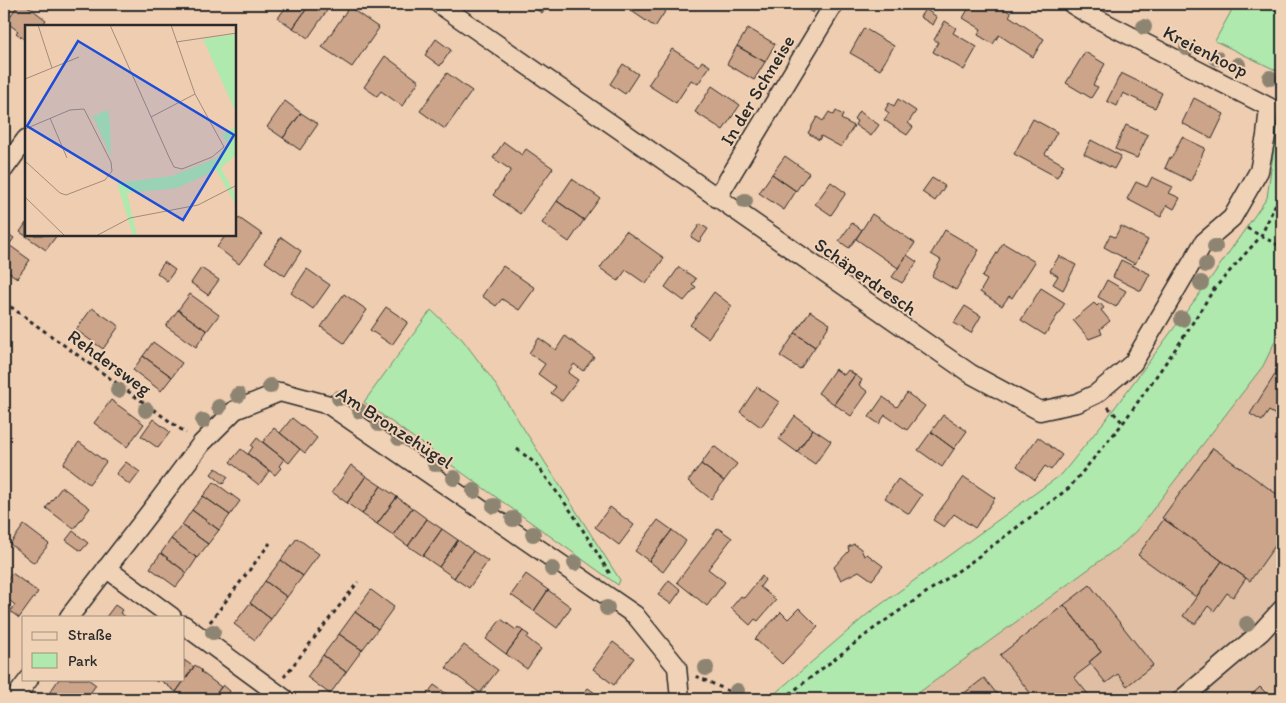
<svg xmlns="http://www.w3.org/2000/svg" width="1286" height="703" font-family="Itim,sans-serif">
<rect width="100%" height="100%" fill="#efcdb1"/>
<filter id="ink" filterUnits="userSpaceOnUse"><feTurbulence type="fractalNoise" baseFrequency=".02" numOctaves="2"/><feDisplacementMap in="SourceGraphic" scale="10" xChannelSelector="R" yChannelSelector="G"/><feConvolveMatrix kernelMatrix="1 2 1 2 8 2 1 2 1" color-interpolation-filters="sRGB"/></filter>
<g filter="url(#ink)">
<path fill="#e0bea3" d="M1282,327V699H910L1119,547L1263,366Z"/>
<path fill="#afe9ae" stroke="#6d8a6c" d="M1235,4H1282V73L1215,41Z
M1282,90V327L1263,366L1137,530L1119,547L910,699H769L773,695L869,613L1062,474L1107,418L1206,285L1267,198Z
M431,310L462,339L492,379L620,580L618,585L364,402Z"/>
<path fill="#cca489" stroke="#2b2b2b" d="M19,4H25L46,20L42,26H26V37L24,39L16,33L18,31L6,22Z
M288,4H310L293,28L278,18Z
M310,4H321L328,9L308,38L293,28Z
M528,4H548L542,13Z
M634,4H670L655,27L630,10Z
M798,4H818L813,13Z
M971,4H999L998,5L1011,13L1009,16L1044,39L1033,57L999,35L993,44L978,35L981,29L963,18Z
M1186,4H1198L1195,9Z
M349,7L379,28L352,67L322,47Z
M925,9L937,17L933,25L920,17Z
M945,21L956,28L953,33L977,47L964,70L933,52L938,42L934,40Z
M748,28L775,44L765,62L737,46Z
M864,28L894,46L880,70L850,53Z
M436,39L451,50L440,66L425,55Z
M737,46L765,62L754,80L727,64Z
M672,49L699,66L702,61L710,66L698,84L691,80L676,103L648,85Z
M1085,52L1105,64L1093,85L1098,87L1091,98L1066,83Z
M385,56L419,81L402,106L381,91L377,96L364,87Z
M623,64L638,74L625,94L610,84Z
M447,73L472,91L445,129L420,111Z
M1121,73L1162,93L1155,108L1123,93L1117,106L1107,101Z
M712,86L740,105L723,130L695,112Z
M1194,98L1224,114L1212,139L1182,123Z
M898,99L916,111L908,123L913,127L907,135L884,120L889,113L885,110L889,103L894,106Z
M285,101L301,113L283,138L267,127Z
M836,111L843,115L841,119L854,126L841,147L821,136L819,140L808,133L817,117L823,121L829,112L834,115Z
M859,111L879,125L871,136L855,125L857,121L854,119Z
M301,113L318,124L300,150L283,138Z
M1033,119L1057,132L1045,154L1064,165L1057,177L1014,154Z
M1126,125L1148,135L1137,158L1115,149Z
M1182,137L1205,148L1191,181L1165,168L1170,157H1172Z
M1091,140L1121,156L1114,169L1084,154Z
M504,142L522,155L526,149L553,168L520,214L493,195L511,170L493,158Z
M785,156L809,173L796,191L772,174Z
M772,174L796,191L784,210L759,193Z
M1152,177L1173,187L1169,193L1180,198L1174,209L1167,205L1161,217L1127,199L1136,182L1147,187Z
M932,178L945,186L935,201L922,192Z
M572,179L600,198L584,220L557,201Z
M831,182L846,193L831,215L815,204Z
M557,201L584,220L569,242L542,223Z
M872,214L915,243L898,268L856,239Z
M239,218L262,234L239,264L217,247L226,235H235V223Z
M26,223V235H57L46,250L20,232Z
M852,223L862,230L849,248L839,241Z
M700,224L708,229L699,242L691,237Z
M1121,226L1148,240L1135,264L1104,247L1110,235L1115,237Z
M945,230L979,250L956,290L932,276L941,260L931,254Z
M4,231L14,238L9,245L30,260L17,278L4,269Z
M626,231L664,258L646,284L626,270L618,281L600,268Z
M281,237L301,251L285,276L265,262Z
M1003,243L1035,262L1012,298L1009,296L1002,306L980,292L987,280L982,277Z
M907,255L917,262L902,283L892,277Z
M1059,256L1076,265L1063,290L1053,284L1058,276L1050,271Z
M1121,260L1150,274L1141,291L1113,277Z
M164,262L175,270L167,281L157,273Z
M503,266L535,288L519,310L502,299L496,306L482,296Z
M679,267L696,279L692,284L696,287L684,301L665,287Z
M201,268L219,280L208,295L191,283Z
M307,269L330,285L313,309L291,293Z
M1107,280L1126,291L1116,307L1098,297Z
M1041,288L1065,303L1045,335L1021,320Z
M714,292L732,306L708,338L690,325Z
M190,294L219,315L207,331L178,310Z
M344,294L367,310L344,343L321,327Z
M1094,303L1097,306L1100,303L1104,308L1101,310L1110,321L1100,329L1102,334L1089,339L1073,320Z
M965,306L981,316L971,333L954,323Z
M386,307L408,322L392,345L370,330Z
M92,308L119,326L103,349L76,330Z
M178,310L207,331L196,347L166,326Z
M810,311L830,324L815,347L795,333Z
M795,333L815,347L800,369L780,356Z
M565,336L594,357L583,371L574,364L568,373L578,380L562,401L551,393L556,387L538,374L545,364L529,353L539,338L556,350Z
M153,342L182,363L172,377L143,356Z
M143,356L172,377L161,391L133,370Z
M1282,363V377L1276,373Z
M835,369L844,375L848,370L855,375L834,404L818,393Z
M1276,373L1282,377V419L1269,411L1262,421L1250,414Z
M855,375L862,380L859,385L868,392L851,416L834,404Z
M757,387L779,402L761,427L740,412Z
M907,393L925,406L907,430L885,415L879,424L869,417L883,397L897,407Z
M111,400L144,424L127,447L94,423Z
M943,415L967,431L954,449L931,432Z
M795,416L813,429L797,452L779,439Z
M292,418L317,438L305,453L280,433Z
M153,419L170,432L158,448L141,436Z
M274,428L300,449L289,463L263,442Z
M813,429L831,441L815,464L797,452Z
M931,432L954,449L942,467L918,450Z
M1038,437L1062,455L1051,470L1045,466L1035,480L1017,466Z
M257,438L284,459L279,466L281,468L275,475L248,454L253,447L251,446Z
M79,442L106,462L89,484L63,464Z
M714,446L737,464L724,481L701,464Z
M1213,448L1282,498V536L1250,581L1162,518Z
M241,449L269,471L259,485L230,462Z
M126,462L140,472L130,485L116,474Z
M701,464L724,481L711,499L688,481Z
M351,465L366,476L347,503L332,492Z
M216,468L228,477L223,484L211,474Z
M366,476L381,486L362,514L347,503Z
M964,477L995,498L975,528L954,514L944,527L933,520Z
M898,479L922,495L909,514L885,498Z
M214,482L240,501L230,515L203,496Z
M381,486L397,497L377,524L362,514Z
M62,487L90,508L74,529L46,508Z
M203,496L230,515L219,530L192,510Z
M397,497L412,508L393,535L377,524Z
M610,507L634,525L619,545L595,527Z
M412,508L427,519L408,546L393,535Z
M192,510L219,530L208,544L182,525Z
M427,519L442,529L423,556L408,546Z
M1164,519L1222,561L1196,597L1138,555Z
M658,520L672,530L649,561L635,551Z
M24,525L49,544L34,563L10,544Z
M182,525L208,544L197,558L171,539Z
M718,528L732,538L708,569L725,582L707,606L677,582Z
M442,529L458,540L439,567L423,556Z
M672,530L686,541L663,572L649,561Z
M73,531L88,543L81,551L66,540Z
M297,538L319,554L303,576L281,560Z
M171,539L197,558L187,573L161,553Z
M458,540L473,551L454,578L439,567Z
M854,544L861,549L864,556L867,554L883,566L872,580L859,571L841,580L834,567L849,551L848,547Z
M473,551L488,561L469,588L454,578Z
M161,553L187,573L176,587L150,568Z
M281,560L303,576L287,597L265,581Z
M1222,561L1246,578L1233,597L1227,593L1214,611L1208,606L1195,624L1183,616Z
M12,573L38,592L19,618L10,611L15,605L4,596V584Z
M526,574L548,590L534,611L511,595Z
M762,576L765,580L760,587L776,600L758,621L755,619L750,625L731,608L741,596L744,598Z
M669,580L681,590L671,604L658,595Z
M265,581L287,597L271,619L250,603Z
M1090,585L1153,665L1127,686L1118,674L1106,683L1089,662L1101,652L1064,605Z
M371,590L394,607L378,629L355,612Z
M548,590L571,607L557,628L534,611Z
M250,603L271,619L255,640L234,624Z
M115,605L122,610L120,613L126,617H106Z
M1064,605L1101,652L1089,662L1091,664L1074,677L1092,699H1035L1000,655Z
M799,608L818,627L782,664L755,639L781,612L788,619Z
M355,612L378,629L362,650L339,634Z
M501,619L516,630L518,627L523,631L506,654L486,639Z
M523,631L529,635L527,638L541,649L527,669L506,654Z
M339,634L362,650L346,672L323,655Z
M613,642L634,658L614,685L593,669Z
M464,645L498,670L480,693L446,668Z
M323,655L346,672L330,694L307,677Z
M184,660L194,667L176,692L159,679L157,682L153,679H184Z
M195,665L202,671L201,672L221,687L212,699H186L176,692Z
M984,678L1001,699H959L958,698Z
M59,679H88L96,685L86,699H65L63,698L62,699H59L50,692Z
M223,685L230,691L229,693L238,699H212Z
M434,685L454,699H423Z
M1260,687L1272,699H1247Z
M588,688L603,699H579Z"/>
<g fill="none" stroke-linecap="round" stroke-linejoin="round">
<defs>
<path id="minor" d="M439,4L971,374L1040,411L1077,403L1096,394L1133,363L1204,242L1232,218L1259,171L1266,136L1269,107L1088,14L1072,4
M4,169L26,139
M717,198L834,4
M106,568L172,617
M69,617L153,508L201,444L235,410L280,392L329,405L635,615L677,667L680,699
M184,625L285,699
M14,699L29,679
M1182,699L1261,632L1282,609"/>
</defs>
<use href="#minor" stroke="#2b2b2b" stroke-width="21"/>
<path stroke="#2b2b2b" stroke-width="3" stroke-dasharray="4 4" stroke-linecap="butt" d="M1247,228L1261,236L1282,247
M4,302L186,433
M1108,407L1123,423
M517,449L536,464L573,514L610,574
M210,622L270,543
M696,676L746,699
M284,677L358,582
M783,699L876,627L971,562L1069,488L1123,423L1181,341L1214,289L1261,236L1282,190"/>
<use href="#minor" stroke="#f0d2b6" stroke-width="18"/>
</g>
<g fill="#8e8472">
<circle cx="1144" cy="27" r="8"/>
<circle cx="1187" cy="48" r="8"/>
<circle cx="1216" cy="58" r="8"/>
<circle cx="1238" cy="65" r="8"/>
<circle cx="1270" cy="78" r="8"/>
<circle cx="745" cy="201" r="8"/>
<circle cx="1215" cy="247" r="8"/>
<circle cx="1206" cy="265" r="8"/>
<circle cx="1201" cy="283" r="8"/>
<circle cx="1182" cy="319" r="8"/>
<circle cx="270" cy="386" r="8"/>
<circle cx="118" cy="390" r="8"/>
<circle cx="238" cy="395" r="8"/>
<circle cx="339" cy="398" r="8"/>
<circle cx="219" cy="407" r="8"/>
<circle cx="146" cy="410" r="8"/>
<circle cx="360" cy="411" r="8"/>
<circle cx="203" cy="421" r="8"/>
<circle cx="379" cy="424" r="8"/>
<circle cx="399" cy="438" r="8"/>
<circle cx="435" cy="464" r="8"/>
<circle cx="454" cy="478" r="8"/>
<circle cx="474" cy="491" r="8"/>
<circle cx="494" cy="506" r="8"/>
<circle cx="513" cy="519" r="8"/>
<circle cx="533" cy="534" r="8"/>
<circle cx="575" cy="563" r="8"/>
<circle cx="552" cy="569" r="8"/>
<circle cx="607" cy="608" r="8"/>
<circle cx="1247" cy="624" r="8"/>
<circle cx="213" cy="632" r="8"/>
<circle cx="706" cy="668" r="8"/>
<circle cx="737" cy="691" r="8"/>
</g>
</g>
<g text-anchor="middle" stroke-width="4" stroke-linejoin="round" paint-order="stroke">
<g font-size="19" fill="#2b2b2b" stroke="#f0d2b6">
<text transform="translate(1206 51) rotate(27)" y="7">Kreienhoop</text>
<text transform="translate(757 90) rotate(-59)" y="7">In der Schneise</text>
<text transform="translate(866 276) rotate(35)" y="7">Schäperdresch</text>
<text transform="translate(110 362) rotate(36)" y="7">Rehdersweg</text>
<text transform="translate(395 427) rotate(33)" y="7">Am Bronzehügel</text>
</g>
</g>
<g transform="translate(25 25)">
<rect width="211" height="211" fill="#efcdb1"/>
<path d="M211,9V88L178,14ZM83,85L85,98L86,132L68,91ZM211,101V130L196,143L211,171V180L191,145L152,163L102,168L112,211H108L92,158L147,151L192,133L203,119L197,110Z" fill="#afe9ae"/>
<path fill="none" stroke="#a18c7b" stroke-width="1" d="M13,0L27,43M85,0L144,132L149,142L157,144L187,132L199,122L170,69L146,0M151,17L212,8M0,54L54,32M126,92L170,69M25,93L42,133M0,104L45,85L59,84L86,137L87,146L80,155L41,170L35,168L0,136M0,172L40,211M71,211L105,193L173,180L212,160"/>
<path fill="#1d4ed8" fill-opacity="0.15" stroke="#1d4ed8" stroke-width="2.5" d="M53,16L209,110L158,195L2,101Z"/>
<rect width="211" height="211" fill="none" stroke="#2b2b2b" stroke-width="2.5"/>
</g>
<rect width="1286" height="703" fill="none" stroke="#f0d2b6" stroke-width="20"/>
<rect x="10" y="10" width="1266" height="683" fill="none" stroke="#2b2b2b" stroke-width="2" filter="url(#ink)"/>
<rect x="22" y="616" width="162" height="65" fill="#f0d2b6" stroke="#a18f7e"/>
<rect x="32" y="632" width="25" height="8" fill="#f0d2b6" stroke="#a18f7e"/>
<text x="68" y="640" font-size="15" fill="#2b2b2b">Straße</text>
<rect x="32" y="653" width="25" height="15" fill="#afe9ae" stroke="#a18f7e"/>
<text x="68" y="666" font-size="15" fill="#2b2b2b">Park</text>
</svg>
